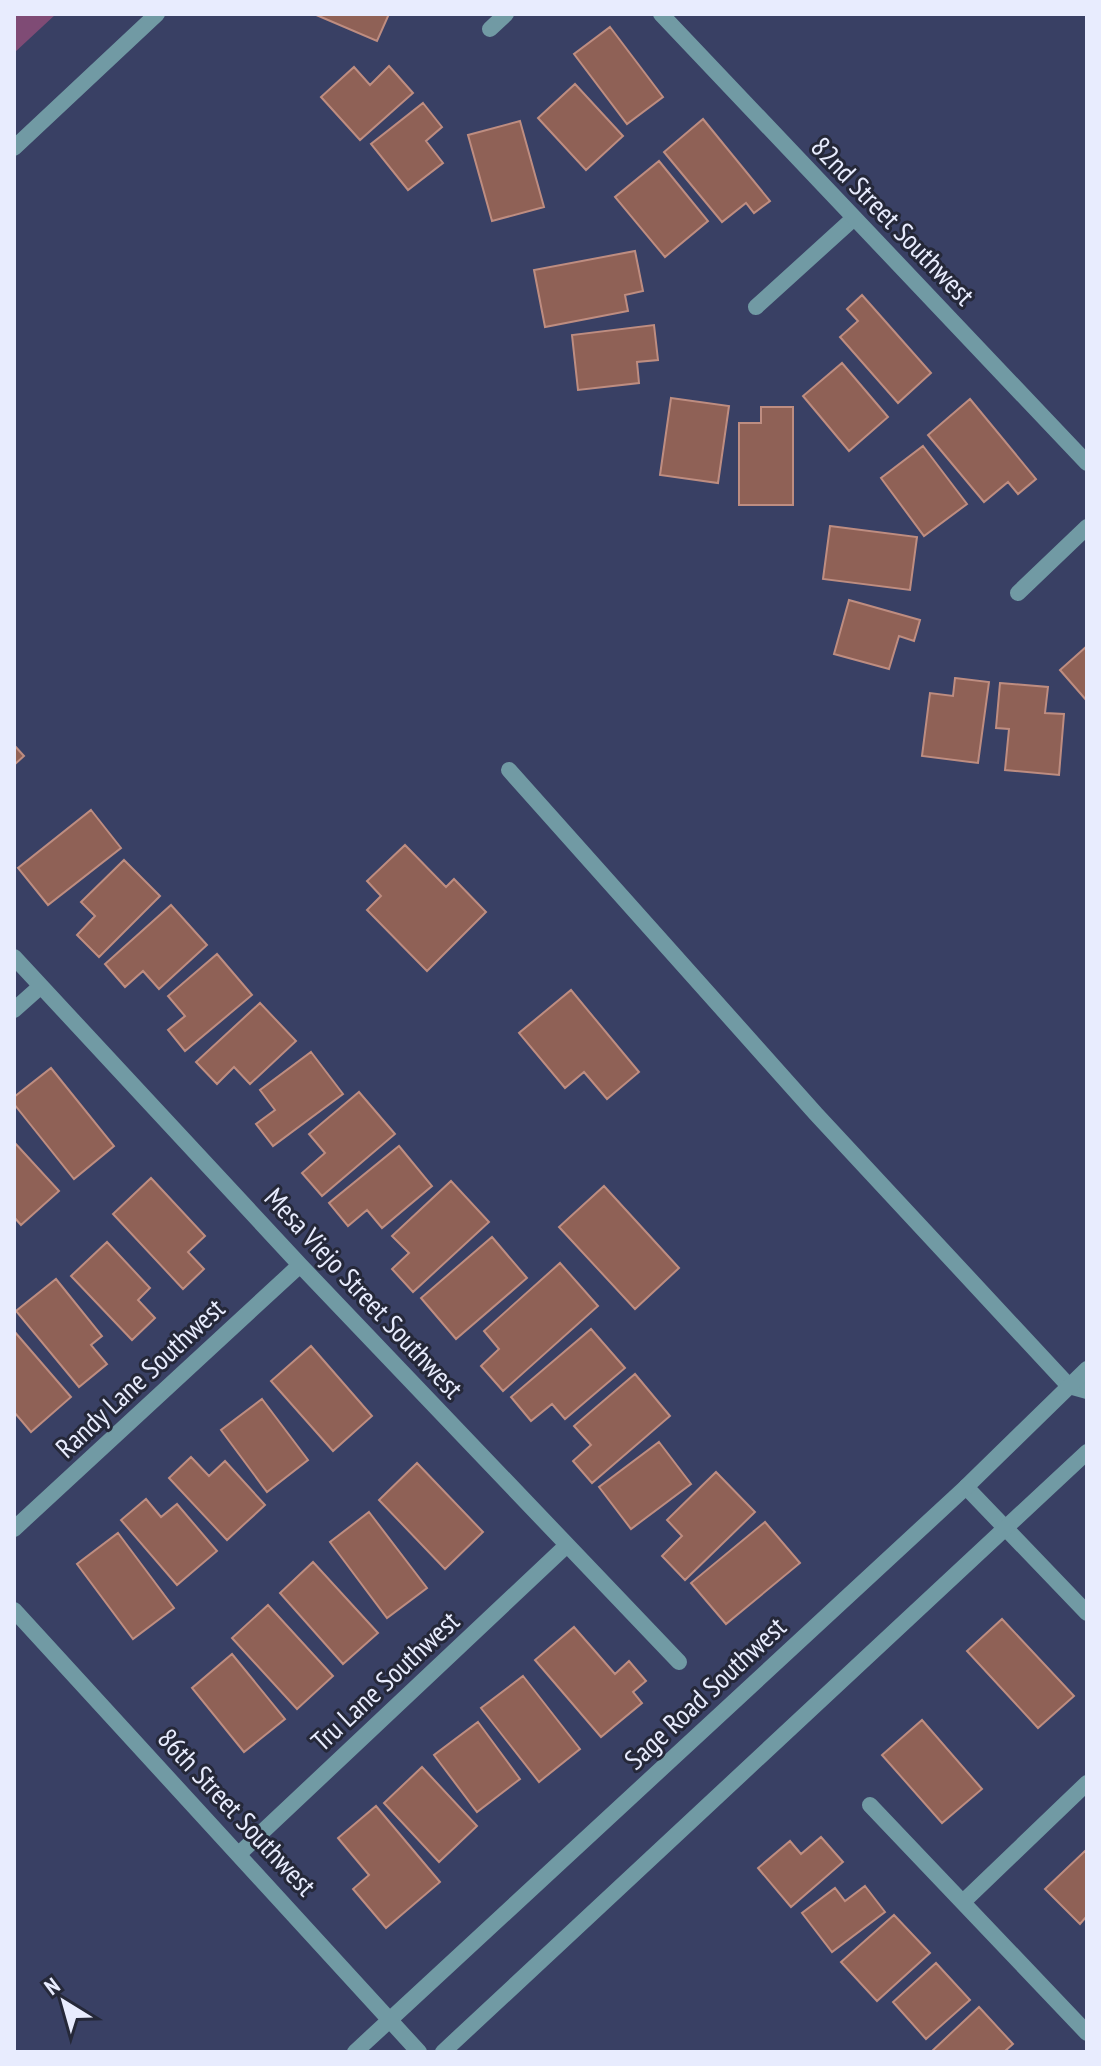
<svg xmlns="http://www.w3.org/2000/svg" width="1101" height="2066" font-family="'PT Sans Narrow',sans-serif">
<rect width="100%" height="100%" fill="#394064"/>
<path fill="#7f4b75" d="M14,14H56L14,53Z"/>
<path fill="#8f6156" stroke="#be8d81" stroke-width="2" d="M314,14H389L377,41Z
M610,27L663,97L627,124L574,54Z
M389,66L413,93L360,140L321,97L354,67L370,85Z
M575,84L623,136L586,170L538,118Z
M423,103L442,127L426,141L443,163L408,190L371,144Z
M703,119L770,201L754,213L746,203L722,222L664,152Z
M520,121L544,207L492,221L468,135Z
M659,161L708,221L665,257L615,197Z
M635,251L643,291L625,295L628,311L545,327L534,270Z
M862,295L931,373L898,403L840,337L858,321L847,309Z
M654,325L658,360L637,362L639,383L578,390L572,335Z
M842,363L888,417L849,451L803,396Z
M671,398L729,406L718,483L660,475Z
M970,399L1036,479L1018,494L1008,482L984,502L928,435Z
M761,407H793V505H739V423H761Z
M923,446L967,504L924,536L881,478Z
M830,526L917,537L910,590L823,579Z
M849,600L920,620L914,641L899,636L889,669L834,654Z
M1087,646V701L1060,670Z
M955,678L989,682L978,763L922,756L930,693L953,696Z
M1000,683L1048,687L1045,713L1064,714L1059,775L1005,770L1009,729L996,728Z
M14,745L24,756L14,765Z
M91,810L121,848L48,905L18,868Z
M405,845L446,887L454,879L486,912L427,971L367,910L381,896L367,881Z
M124,860L160,896L99,957L77,935L95,916L81,902Z
M171,905L207,945L159,989L143,971L125,987L105,964Z
M217,954L252,995L185,1051L168,1030L185,1016L168,996Z
M571,990L639,1072L607,1099L584,1072L565,1088L519,1033Z
M260,1003L296,1041L250,1084L234,1067L217,1084L196,1062Z
M311,1052L343,1094L273,1146L256,1124L275,1110L260,1090Z
M51,1068L114,1146L74,1179L14,1104V1097Z
M359,1092L395,1134L322,1196L302,1173L325,1153L309,1134Z
M14,1142L59,1191L21,1225L14,1217Z
M399,1146L432,1186L382,1228L367,1210L348,1226L329,1203Z
M151,1178L205,1236L188,1252L204,1269L183,1289L113,1214Z
M451,1181L489,1222L413,1292L392,1269L409,1253L392,1236Z
M604,1186L679,1268L635,1309L559,1227Z
M492,1237L527,1278L456,1339L421,1298Z
M107,1242L150,1288L138,1300L155,1318L132,1340L71,1276Z
M560,1263L598,1306L503,1391L481,1366L499,1349L484,1331Z
M56,1279L102,1336L91,1345L107,1364L79,1387L16,1311Z
M591,1329L625,1368L565,1419L552,1404L531,1421L511,1397Z
M14,1331L71,1397L31,1432L14,1412Z
M311,1346L372,1416L333,1451L271,1381Z
M635,1374L670,1416L592,1483L573,1461L591,1445L574,1426Z
M262,1399L308,1460L267,1492L221,1430Z
M659,1442L691,1484L631,1529L599,1487Z
M191,1457L209,1476L225,1461L265,1505L227,1540L169,1478Z
M417,1463L483,1532L445,1569L379,1500Z
M716,1472L755,1512L685,1580L662,1556L682,1536L667,1520Z
M146,1499L161,1517L177,1504L217,1551L177,1585L121,1520Z
M369,1512L427,1588L387,1618L330,1542Z
M765,1522L800,1563L726,1624L691,1583Z
M118,1533L174,1608L133,1639L77,1564Z
M313,1562L378,1633L343,1664L280,1593Z
M268,1605L333,1676L297,1709L232,1638Z
M1002,1619L1074,1696L1038,1728L967,1651Z
M574,1627L615,1674L629,1661L646,1681L633,1692L642,1703L601,1737L535,1660Z
M232,1654L285,1719L244,1752L192,1688Z
M523,1676L580,1749L539,1782L481,1708Z
M922,1720L982,1789L942,1823L882,1755Z
M478,1722L520,1779L477,1812L434,1755Z
M422,1767L477,1826L439,1862L384,1803Z
M376,1806L440,1882L386,1928L353,1889L369,1875L338,1838Z
M821,1837L843,1862L791,1907L758,1868L790,1841L801,1854Z
M1086,1850L1087,1916L1080,1924L1045,1889Z
M865,1886L885,1912L832,1952L802,1913L835,1888L845,1901Z
M894,1915L930,1953L877,2001L841,1962Z
M936,1963L970,2000L926,2039L893,2002Z
M979,2007L1013,2044L1004,2052H931Z"/>
<g fill="none" stroke-linecap="round" stroke-linejoin="round">
<path stroke="#719aa4" stroke-width="16" d="M490,29L506,14
M756,307L854,218
M1018,593L1087,527
M509,770L816,1114L1069,1386L1087,1391
M14,957L300,1265L679,1662
M14,1010L41,986
M966,1487L1087,1613
M14,1529L300,1265
M870,1805L1087,2033
M240,1853L566,1546
M963,1902L1087,1783"/>
<path stroke="#719aa4" stroke-width="16" d="M661,14L1087,463
M14,148L157,14
M14,1610L419,2052
M355,2052L966,1487L1087,1369
M443,2052L1087,1452"/>
</g>
<g text-anchor="middle" stroke-width="6" stroke-linejoin="round" paint-order="stroke">
<g font-size="28" fill="#e8ecfe" stroke="#252839">
<text transform="translate(893 221) rotate(46)" y="10">82nd Street Southwest</text>
<text transform="translate(364 1293) rotate(47)" y="10">Mesa Viejo Street Southwest</text>
<text transform="translate(140 1378) rotate(-43)" y="10">Randy Lane Southwest</text>
<text transform="translate(385 1681) rotate(-43)" y="10">Tru Lane Southwest</text>
<text transform="translate(705 1693) rotate(-43)" y="10">Sage Road Southwest</text>
<text transform="translate(237 1812) rotate(47)" y="10">86th Street Southwest</text>
</g>
</g>
<rect width="1101" height="2066" fill="none" stroke="#e8ecfe" stroke-width="32"/>
<g transform="translate(64 2002) rotate(323)" stroke="#252839" stroke-width="6" paint-order="stroke">
<path d="M0-6L14 30L0 20L-14 30Z" fill="#e8ecfe"/>
<text y="-12" font-size="22" font-weight="bold" text-anchor="middle" fill="#e8ecfe">N</text>
</g>
</svg>
